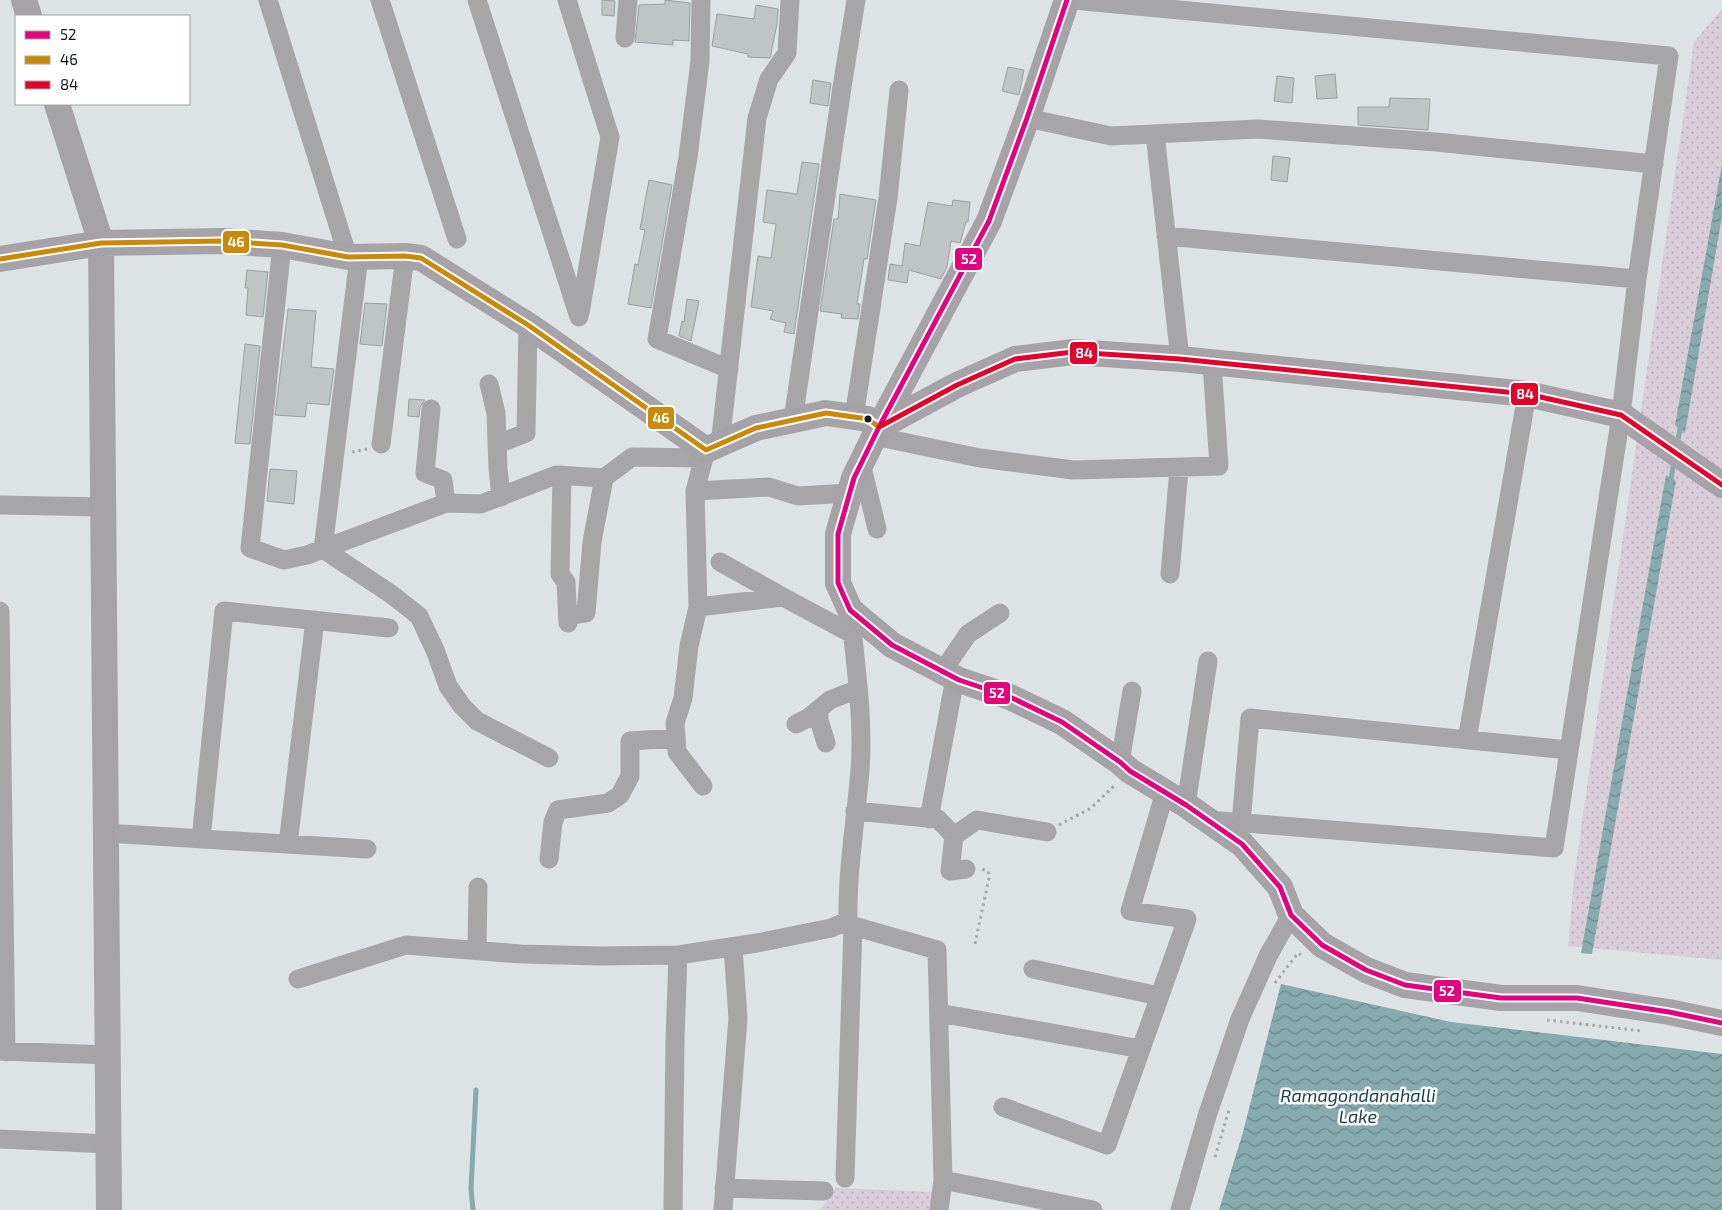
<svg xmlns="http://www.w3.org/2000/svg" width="1722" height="1210" font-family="'Exo 2',sans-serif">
<defs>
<pattern id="grass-dots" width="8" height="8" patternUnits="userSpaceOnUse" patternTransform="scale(1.25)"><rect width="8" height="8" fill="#d9cdda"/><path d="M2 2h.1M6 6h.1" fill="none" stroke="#b9afba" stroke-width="1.8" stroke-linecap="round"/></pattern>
<pattern id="water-waves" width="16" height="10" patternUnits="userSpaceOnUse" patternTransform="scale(1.25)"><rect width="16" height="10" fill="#87aaad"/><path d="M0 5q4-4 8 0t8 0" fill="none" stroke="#6d898c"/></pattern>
</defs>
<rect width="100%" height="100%" fill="#dde3e4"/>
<path fill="url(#grass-dots)" d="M1722,9V960L1568,946L1574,878L1694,42Z
M836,1188L934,1192L931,1210H820Z"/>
<path fill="url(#water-waves)" d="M1722,164V216L1685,433L1675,425Z
M1666,475L1676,481L1592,954L1581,953Z
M1281,984L1451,1022L1722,1054V1210H1219L1243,1132Z"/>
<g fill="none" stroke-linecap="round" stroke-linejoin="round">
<path stroke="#87aaad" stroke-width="5" d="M1677,445L1681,424
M1670,485L1674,461
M473,1210L471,1189L476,1090"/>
</g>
<path fill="#bfc4c5" stroke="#9a9fa0" d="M602,0L615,1L614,16L602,15Z
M665,0L690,3L689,41L673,40V45L635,42L639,5L665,4Z
M756,5L778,9L777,24L770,58L748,57V54L712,46L717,14L754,19Z
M1008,67L1024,70L1019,95L1002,91Z
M1335,74L1337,98L1317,99L1315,76Z
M1277,76L1294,78L1292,103L1274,101Z
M813,80L831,83L828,106L810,103Z
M1390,98L1430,99L1428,130L1358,125V107H1389Z
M1273,156L1290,158L1287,182L1271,180Z
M802,162L819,164L794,334L784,332L786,323L770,319L773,311L751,307L758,256L771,258L776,224L763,222L767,190L797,194Z
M649,180L672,185L651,308L628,304L635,264L638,265L645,230L640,229Z
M840,194L876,200L867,259H864L857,304H860L858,319L841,318L842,314L820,311L834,219H838Z
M953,200L970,202L968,222H966L960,243L951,241L947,267L941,279L909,270L907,283L888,280L890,264L902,266L905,243L920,246L928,202L952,206Z
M247,270L268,272L263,317L246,315L248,288H245Z
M687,299L699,301L691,341L679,336L682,321L684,322Z
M365,303L387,304L382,346L360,344Z
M288,309L316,311L311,367L334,369L329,405L307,403L305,417L275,415Z
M245,344L260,346L250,444L235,443Z
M409,399L425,400L420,407L419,417L408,416Z
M270,469L297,471L294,504L267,501Z"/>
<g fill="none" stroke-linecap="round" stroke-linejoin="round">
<path stroke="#a6a7a8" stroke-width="3" stroke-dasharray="2.5 4" stroke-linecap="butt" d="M352,452L367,449
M1059,825L1091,808L1115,785
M975,944L989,878L988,871L981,869
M1275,983L1298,953L1301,955
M1547,1020L1642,1031
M1215,1157L1229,1110"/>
<path stroke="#a6a5a8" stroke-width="19" d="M268,0L348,257
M380,0L457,239
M477,0L579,317
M567,0L610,137L580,313
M701,0L700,61L688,157L657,339L729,369
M1073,0L1669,56L1637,279L1621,415L1554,848L1209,820
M625,38L628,0
M1027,118L1111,136L1258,129L1436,142L1654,164
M1155,134L1180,359
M1166,236L1637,279
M282,245L250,548L284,560L307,555L446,503L481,504L556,475L604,478L632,457L703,458
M489,384L496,413L498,469L501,497
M431,409L425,473L443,480L446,503
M854,417L888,198L899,90
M793,420L842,87L856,0
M874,436L980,458L1073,470L1219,466L1212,363
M381,444L405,256
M498,444L526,433L528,325
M720,444L757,118L769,79L787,53L790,0
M706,450L695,491L769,487L798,496L850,493
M861,463L877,529
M562,475L560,574L566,582L568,623
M695,491L698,607L783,597L852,634
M0,505L104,507
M323,549L391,594L419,616L435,650L448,686L462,706L477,721L549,758
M323,549L359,257
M720,562L783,597
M1170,574L1179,469
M698,607L689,646L683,698L675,723L677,752L703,786
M0,611L6,1052
M568,616L586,613L592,542L604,478
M942,672L968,634L1000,613
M819,710V720L826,743
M796,724L808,718L830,700L858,689
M1467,740L1527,394
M1120,762L1132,691
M1186,805L1208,661
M855,811L938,819L954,836L977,820L1047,832
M929,819L955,678
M1241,823L1250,718L1568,750
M106,833L367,849
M954,836L950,871L966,869
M201,839L224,611L389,628
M288,844L315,620
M549,859L553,822L558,810L608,803L620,795L630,776V741L676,738
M843,923L937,950L943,1180L1093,1210
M477,950L478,887
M1033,969L1159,996
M298,979L406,945L521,954L601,956L678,955L757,943L831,928L848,921C847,870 856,820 860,770C864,719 855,661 850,610
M939,1013L1141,1049
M0,1051L108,1055
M1003,1107L1107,1145L1187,919L1130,911L1165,792
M0,1139L109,1144
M845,1178L853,926
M724,1188L824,1191
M673,1210L675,1039L678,955
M723,1210L738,1018L733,947
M939,1210L943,1180
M1180,1210L1207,1116L1240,1019L1268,956L1291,915"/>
<path stroke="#a6a3a8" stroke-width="26" d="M24,0L29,16
M1067,0L1027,118L989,221L879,427L854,478L838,534V583L850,610L892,645L959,680L1010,697L1062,722L1120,762L1130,771L1186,805L1242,844L1280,887L1291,915L1322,945L1366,970L1405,985L1501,998H1577L1669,1012L1722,1023
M57,104L101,243L109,1210
M0,259L101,243L222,241L282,245L348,257L405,256L421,258L528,325L706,450L756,428L826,413L868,419L879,427
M879,427L957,385L1015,359L1073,352L1180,359L1527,394L1621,415L1722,485"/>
<defs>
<path id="bus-1" d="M1067,0L1027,118L989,221L879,427L854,478L838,534V583L850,610L892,645L959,680L1010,697L1062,722L1120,762L1130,771L1186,805L1242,844L1280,887L1291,915L1322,945L1366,970L1405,985L1501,998H1577L1669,1012L1722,1023"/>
<path id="bus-2" d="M0,259L101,243L222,241L282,245L348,257L405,256L421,258L528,325L706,450L756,428L826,413L868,419L879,427"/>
<path id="bus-3" d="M879,427L957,385L1015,359L1073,352L1180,359L1527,394L1621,415L1722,485"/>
</defs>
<use href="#bus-1" stroke="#fff" stroke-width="9"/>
<use href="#bus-2" stroke="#fff" stroke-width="9"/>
<use href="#bus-3" stroke="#fff" stroke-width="9"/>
<use href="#bus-1" stroke="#e5007d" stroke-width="5"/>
<use href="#bus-2" stroke="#ca8a05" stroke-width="5"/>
<use href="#bus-3" stroke="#e4002b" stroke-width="5"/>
</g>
<circle fill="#141818" stroke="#fff" stroke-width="2" cx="868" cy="419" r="4.5"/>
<g text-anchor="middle" stroke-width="5" stroke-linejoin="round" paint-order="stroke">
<g font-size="18" font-style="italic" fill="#174449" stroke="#fff">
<text x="1358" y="1102">Ramagondanahalli<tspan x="1358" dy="21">Lake</tspan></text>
</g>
</g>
<g stroke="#fff" stroke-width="2">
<rect x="222" y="230" width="28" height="24" rx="5" fill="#ca8a05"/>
<rect x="954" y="247" width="29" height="24" rx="5" fill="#e5007d"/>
<rect x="1069" y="341" width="29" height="24" rx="5" fill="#e4002b"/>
<rect x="1510" y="382" width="29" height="24" rx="5" fill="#e4002b"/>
<rect x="647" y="406" width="28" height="24" rx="5" fill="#ca8a05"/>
<rect x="983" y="681" width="28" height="24" rx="5" fill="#e5007d"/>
<rect x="1433" y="979" width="29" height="24" rx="5" fill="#e5007d"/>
</g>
<g font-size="14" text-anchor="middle" font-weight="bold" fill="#fff">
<text x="236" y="247">46</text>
<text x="969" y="264">52</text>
<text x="1084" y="358">84</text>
<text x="1525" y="399">84</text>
<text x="661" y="423">46</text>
<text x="997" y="698">52</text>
<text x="1447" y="996">52</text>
</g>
<rect x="15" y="15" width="175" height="90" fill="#ffffff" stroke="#a1a3a3"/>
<rect x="25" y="31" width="25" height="8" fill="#e5007d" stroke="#a1a3a3"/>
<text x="60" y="40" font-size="15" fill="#141818">52</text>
<rect x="25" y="56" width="25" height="8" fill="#ca8a05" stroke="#a1a3a3"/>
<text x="60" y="65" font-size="15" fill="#141818">46</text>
<rect x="25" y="81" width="25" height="8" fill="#e4002b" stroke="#a1a3a3"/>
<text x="60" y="90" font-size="15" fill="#141818">84</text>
</svg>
